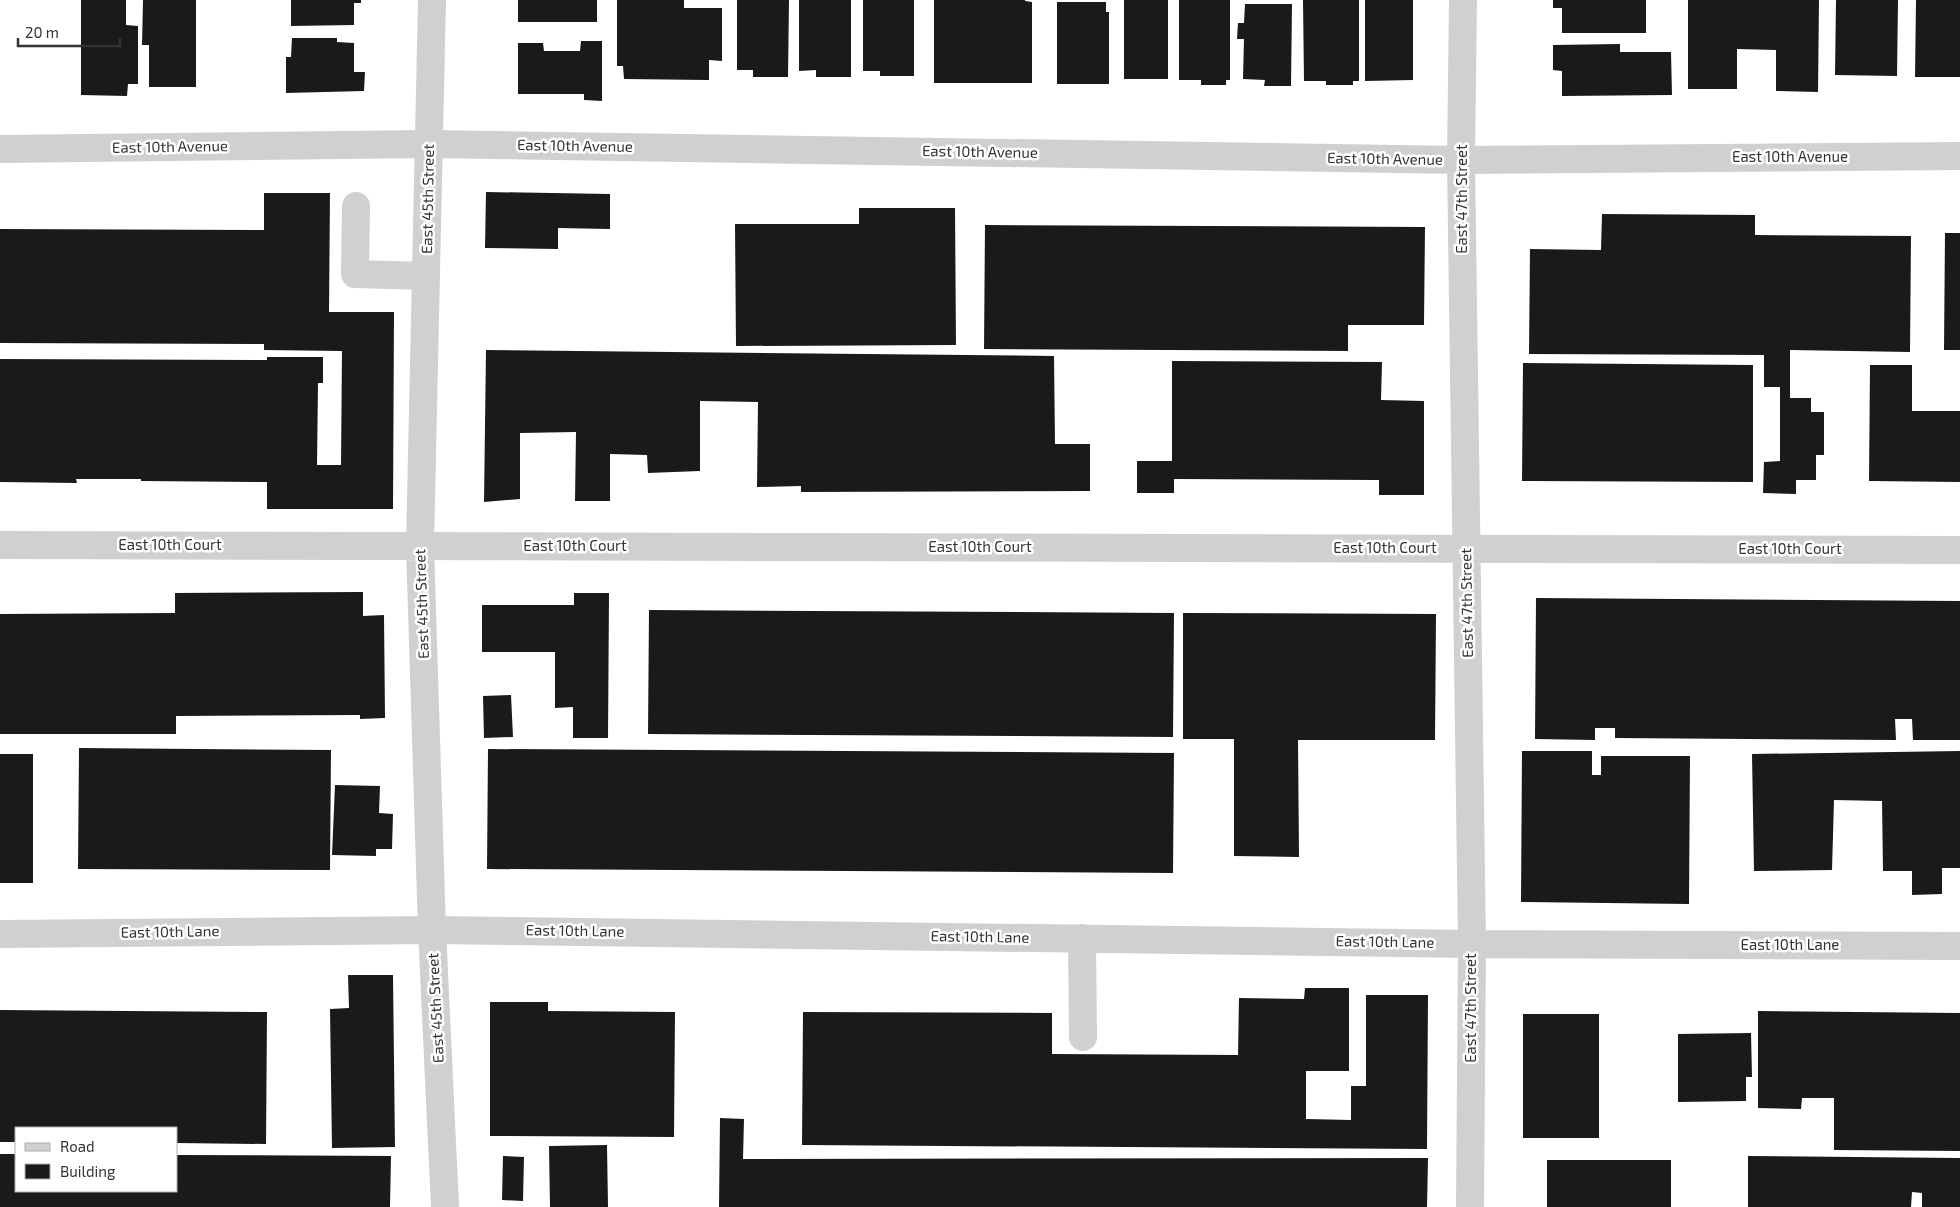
<svg xmlns="http://www.w3.org/2000/svg" width="1960" height="1207" font-family="'Exo 2',sans-serif">
<rect width="100%" height="100%" fill="#fff"/>
<path fill="#1a1a1a" d="M81,0H126V25L138,26V84H128L127,96L81,95Z
M143,0H196V87H149V45H142Z
M291,0H361V3H354V25L291,26Z
M518,0H597V22H518Z
M617,0H684V8H722V61L709,60V80L624,79L623,66H617Z
M737,0H789L788,77H753V70H737Z
M799,0H851V77H816V70L799,71Z
M863,0H914V76H880V71H863Z
M934,0H1025V1L1032,2V83H934Z
M1124,0H1168V79H1124Z
M1179,0H1230V80H1226V85H1201V80H1179Z
M1303,0H1359V81H1353V85H1326V81H1304Z
M1365,0H1413V80L1365,81Z
M1553,0H1646V33H1562V8H1553Z
M1688,0H1819L1818,92L1776,91V50L1737,49V89H1688Z
M1836,0H1898L1897,76L1835,75Z
M1916,0H1960V77H1915Z
M1057,2H1106V12H1109V84H1057Z
M1245,4H1292L1291,86H1264L1265,80L1243,79L1244,39H1237L1238,23H1244Z
M292,38H337V42L354,43V72H365L364,91L286,93V57H291Z
M581,41H602V101L584,100V94H518V43H543L544,51H580Z
M1620,44V52H1671L1672,95L1562,96V71L1553,70V45Z
M486,192L610,194V229L558,228V249L485,248Z
M264,193H330L329,312H394L393,509H267V482L141,481V479H76L77,483L0,482V359L267,360V357H323V383H318L317,465H341L342,351L264,350V344L0,343V229L264,230Z
M859,208H955L956,345L736,346L735,224H859Z
M1602,214L1755,215V235L1911,236L1910,352L1790,350V398H1811V412H1824V455H1816V480H1796V494L1763,493L1764,462L1780,461V387H1764V355L1529,354L1530,249L1601,250Z
M985,225L1425,227L1424,325H1348V351L984,349Z
M1945,233H1960V350H1944Z
M486,350L1054,356L1055,444H1090V491L801,492V486L757,487L758,402L700,401V471L648,473L647,455L610,454V501H575L576,432L520,433V499L484,502Z
M1172,361L1382,362L1381,400L1424,401V495H1379V480L1174,479V493H1137V461H1172Z
M1523,363L1753,365V482L1522,481Z
M1870,365H1912V411H1960V482L1869,481Z
M363,592V616L384,615L385,718L360,719V715L176,716V734H0V614L175,613V593Z
M574,593H609L608,738H573V707L555,708V652H482V605H574Z
M1536,598L1960,601V740H1913L1912,719H1895L1896,740L1615,738V728H1595V740L1535,739Z
M649,610L1174,613L1173,737L648,734Z
M1183,613L1436,614L1435,740H1298L1299,857L1234,856V739H1183Z
M511,695L513,737L484,738L483,696Z
M79,748L331,750L330,870L78,869Z
M488,749L1174,753L1173,873L487,869Z
M1522,751H1592V775H1601V756H1690L1689,904L1521,902Z
M1960,751V868H1942V894L1912,895V871H1883L1882,801L1834,800L1832,870L1754,871L1752,754Z
M0,754H33V883H0Z
M335,785L380,786L379,813L393,814L392,849H376V856L332,855Z
M348,975H393L395,1147L332,1148L330,1009L349,1008Z
M1305,988H1349V1071H1306V1119L1351,1120V1086H1366V995H1428L1427,1149L802,1145L803,1012L1052,1013V1054L1238,1055L1239,998L1304,999Z
M490,1002H548V1011L675,1012L674,1137L490,1136Z
M0,1010L267,1012L266,1144L176,1143V1128H16V1142H0Z
M1758,1011L1960,1013V1151L1834,1150V1098H1802L1801,1109L1758,1108Z
M1523,1014H1599V1138H1523Z
M1751,1033L1752,1077H1746V1101L1678,1102V1034Z
M720,1118L744,1119L743,1159L1428,1158L1427,1207H719Z
M607,1145L608,1207H550L549,1146Z
M0,1154H16V1191H176V1155L391,1156L390,1207H0Z
M503,1156L524,1157L523,1201L502,1200Z
M1748,1156L1960,1158V1207H1922V1193L1912,1192L1911,1207H1748Z
M1547,1160H1671V1207H1547Z"/>
<g fill="none" stroke-linecap="round" stroke-linejoin="round">
<path stroke="#d0d0d0" stroke-width="28" d="M432,0L420,546L432,930L445,1207
M1463,0L1461,160L1472,944L1470,1207
M0,149L429,144L1461,160L1960,156
M356,206L355,274L426,276
M0,545L1960,550
M0,934L432,930L1472,944L1960,946
M1082,938L1083,1037"/>
</g>
<g text-anchor="middle" stroke-width="5" stroke-linejoin="round" paint-order="stroke">
<g font-size="15" fill="#333" stroke="#fff">
<text transform="translate(575 146) rotate(1)" y="5">East 10th Avenue</text>
<text transform="translate(170 147) rotate(-1)" y="5">East 10th Avenue</text>
<text transform="translate(980 152) rotate(1)" y="5">East 10th Avenue</text>
<text x="1790" y="162">East 10th Avenue</text>
<text transform="translate(1385 159) rotate(1)" y="5">East 10th Avenue</text>
<text transform="translate(428 199) rotate(-89)" y="5">East 45th Street</text>
<text transform="translate(1462 199) rotate(-90)" y="5">East 47th Street</text>
<text x="170" y="550">East 10th Court</text>
<text x="575" y="551">East 10th Court</text>
<text x="980" y="552">East 10th Court</text>
<text x="1385" y="553">East 10th Court</text>
<text x="1790" y="554">East 10th Court</text>
<text transform="translate(1467 603) rotate(-91)" y="5">East 47th Street</text>
<text transform="translate(422 604) rotate(-92)" y="5">East 45th Street</text>
<text transform="translate(575 931) rotate(1)" y="5">East 10th Lane</text>
<text transform="translate(170 932) rotate(-1)" y="5">East 10th Lane</text>
<text transform="translate(980 937) rotate(1)" y="5">East 10th Lane</text>
<text transform="translate(1385 942) rotate(1)" y="5">East 10th Lane</text>
<text x="1790" y="950">East 10th Lane</text>
<text transform="translate(436 1008) rotate(-93)" y="5">East 45th Street</text>
<text transform="translate(1471 1008) rotate(-90)" y="5">East 47th Street</text>
</g>
</g>
<rect x="15" y="1127" width="162" height="65" fill="#ffffff" stroke="#adadad"/>
<rect x="25" y="1143" width="25" height="8" fill="#d0d0d0" stroke="#adadad"/>
<text x="60" y="1152" font-size="15" fill="#333333">Road</text>
<rect x="25" y="1164" width="25" height="15" fill="#1a1a1a" stroke="#adadad"/>
<text x="60" y="1177" font-size="15" fill="#333333">Building</text>
<path d="M18 38v8h102v-8" fill="none" stroke="#333333" stroke-width="2.5"/>
<text x="25" y="38" font-size="15" fill="#333333" stroke="#ffffff" stroke-width="4" paint-order="stroke">20 m</text>
</svg>
